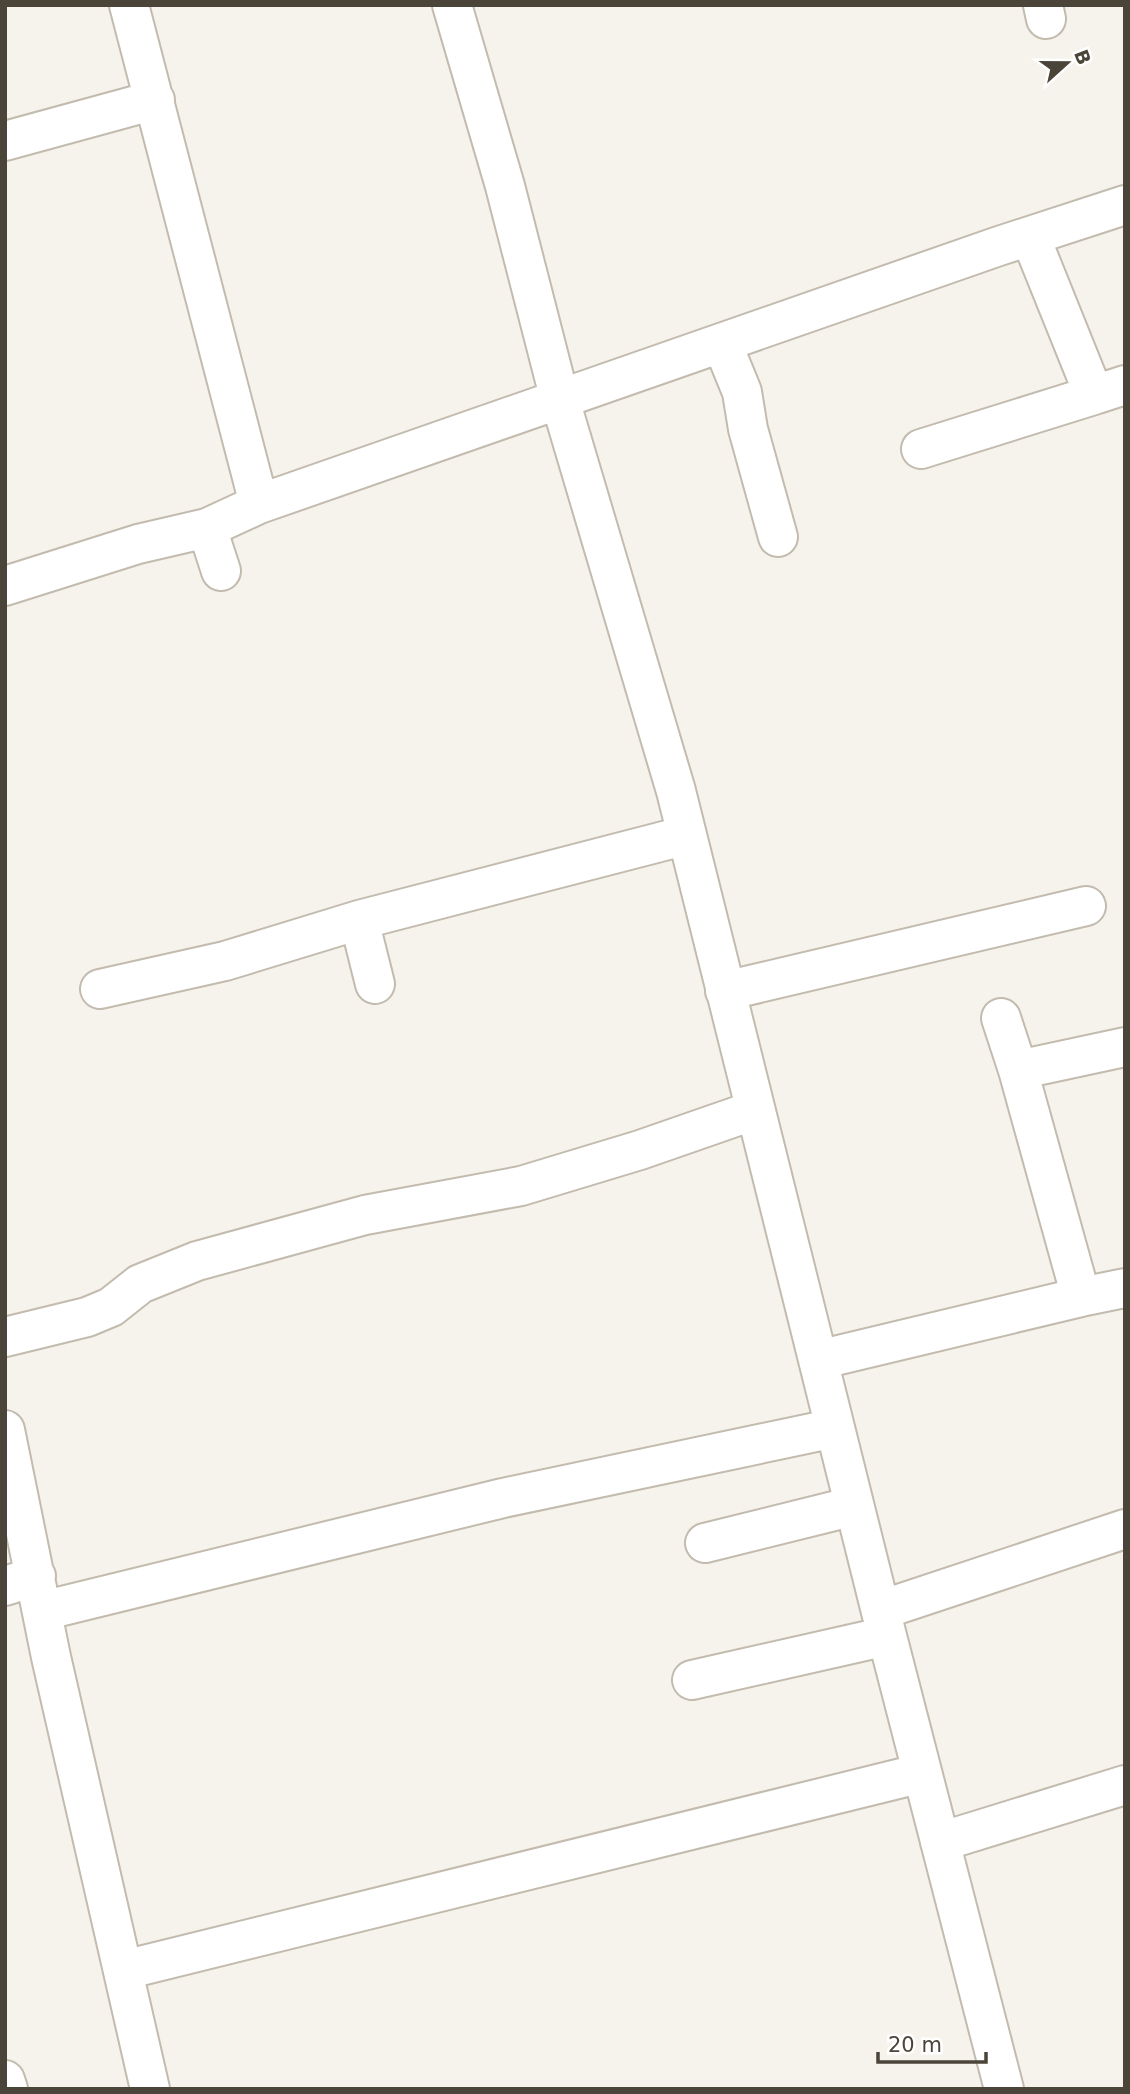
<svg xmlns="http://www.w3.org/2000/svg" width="1130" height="2094" font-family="'DejaVu Sans',sans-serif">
<rect width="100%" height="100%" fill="#f6f3ec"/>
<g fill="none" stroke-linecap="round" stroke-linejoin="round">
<defs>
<path id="street" d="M129,5L259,504L999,246L1125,205
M452,5L505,186L560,400L676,791L887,1636L1004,2089
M1043,5L1046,19
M5,141L155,100
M1030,236L1094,395L1125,385
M722,343L742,392L748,429L778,537
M921,449L1094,395
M207,528L221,571
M5,586L138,544L207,528L259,504
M359,920L375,984
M100,989L225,961L359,920L687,835
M725,991L1086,906
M1001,1018L1018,1070L1081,1297L1125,1288
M1018,1070L1125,1047
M5,1337L87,1317L111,1307L140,1284L197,1261L365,1215L521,1186L640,1150L755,1110
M818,1360L1081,1297
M5,1430L51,1657L150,2089
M705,1543L854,1506
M5,1586L36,1576
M881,1610L1125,1529
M42,1611L503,1498L835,1428
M692,1680L887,1636
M940,1842L1125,1785
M124,1970L922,1773
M5,2080L8,2089"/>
</defs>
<use href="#street" stroke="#c2bbae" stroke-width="42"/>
<use href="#street" stroke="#fff" stroke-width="38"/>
</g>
<rect width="1130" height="2094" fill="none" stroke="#4b4439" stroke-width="14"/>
<g transform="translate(1067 63) rotate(69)" stroke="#ffffff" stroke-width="5" paint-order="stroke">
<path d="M0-5L12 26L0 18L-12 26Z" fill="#4b4439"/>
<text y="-10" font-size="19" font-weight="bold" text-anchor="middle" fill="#4b4439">B</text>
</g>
<path d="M878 2052v10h108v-10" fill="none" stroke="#4b4439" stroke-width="3.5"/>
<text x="888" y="2052" font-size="21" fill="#4b4439" stroke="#ffffff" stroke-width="5" paint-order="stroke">20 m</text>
</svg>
